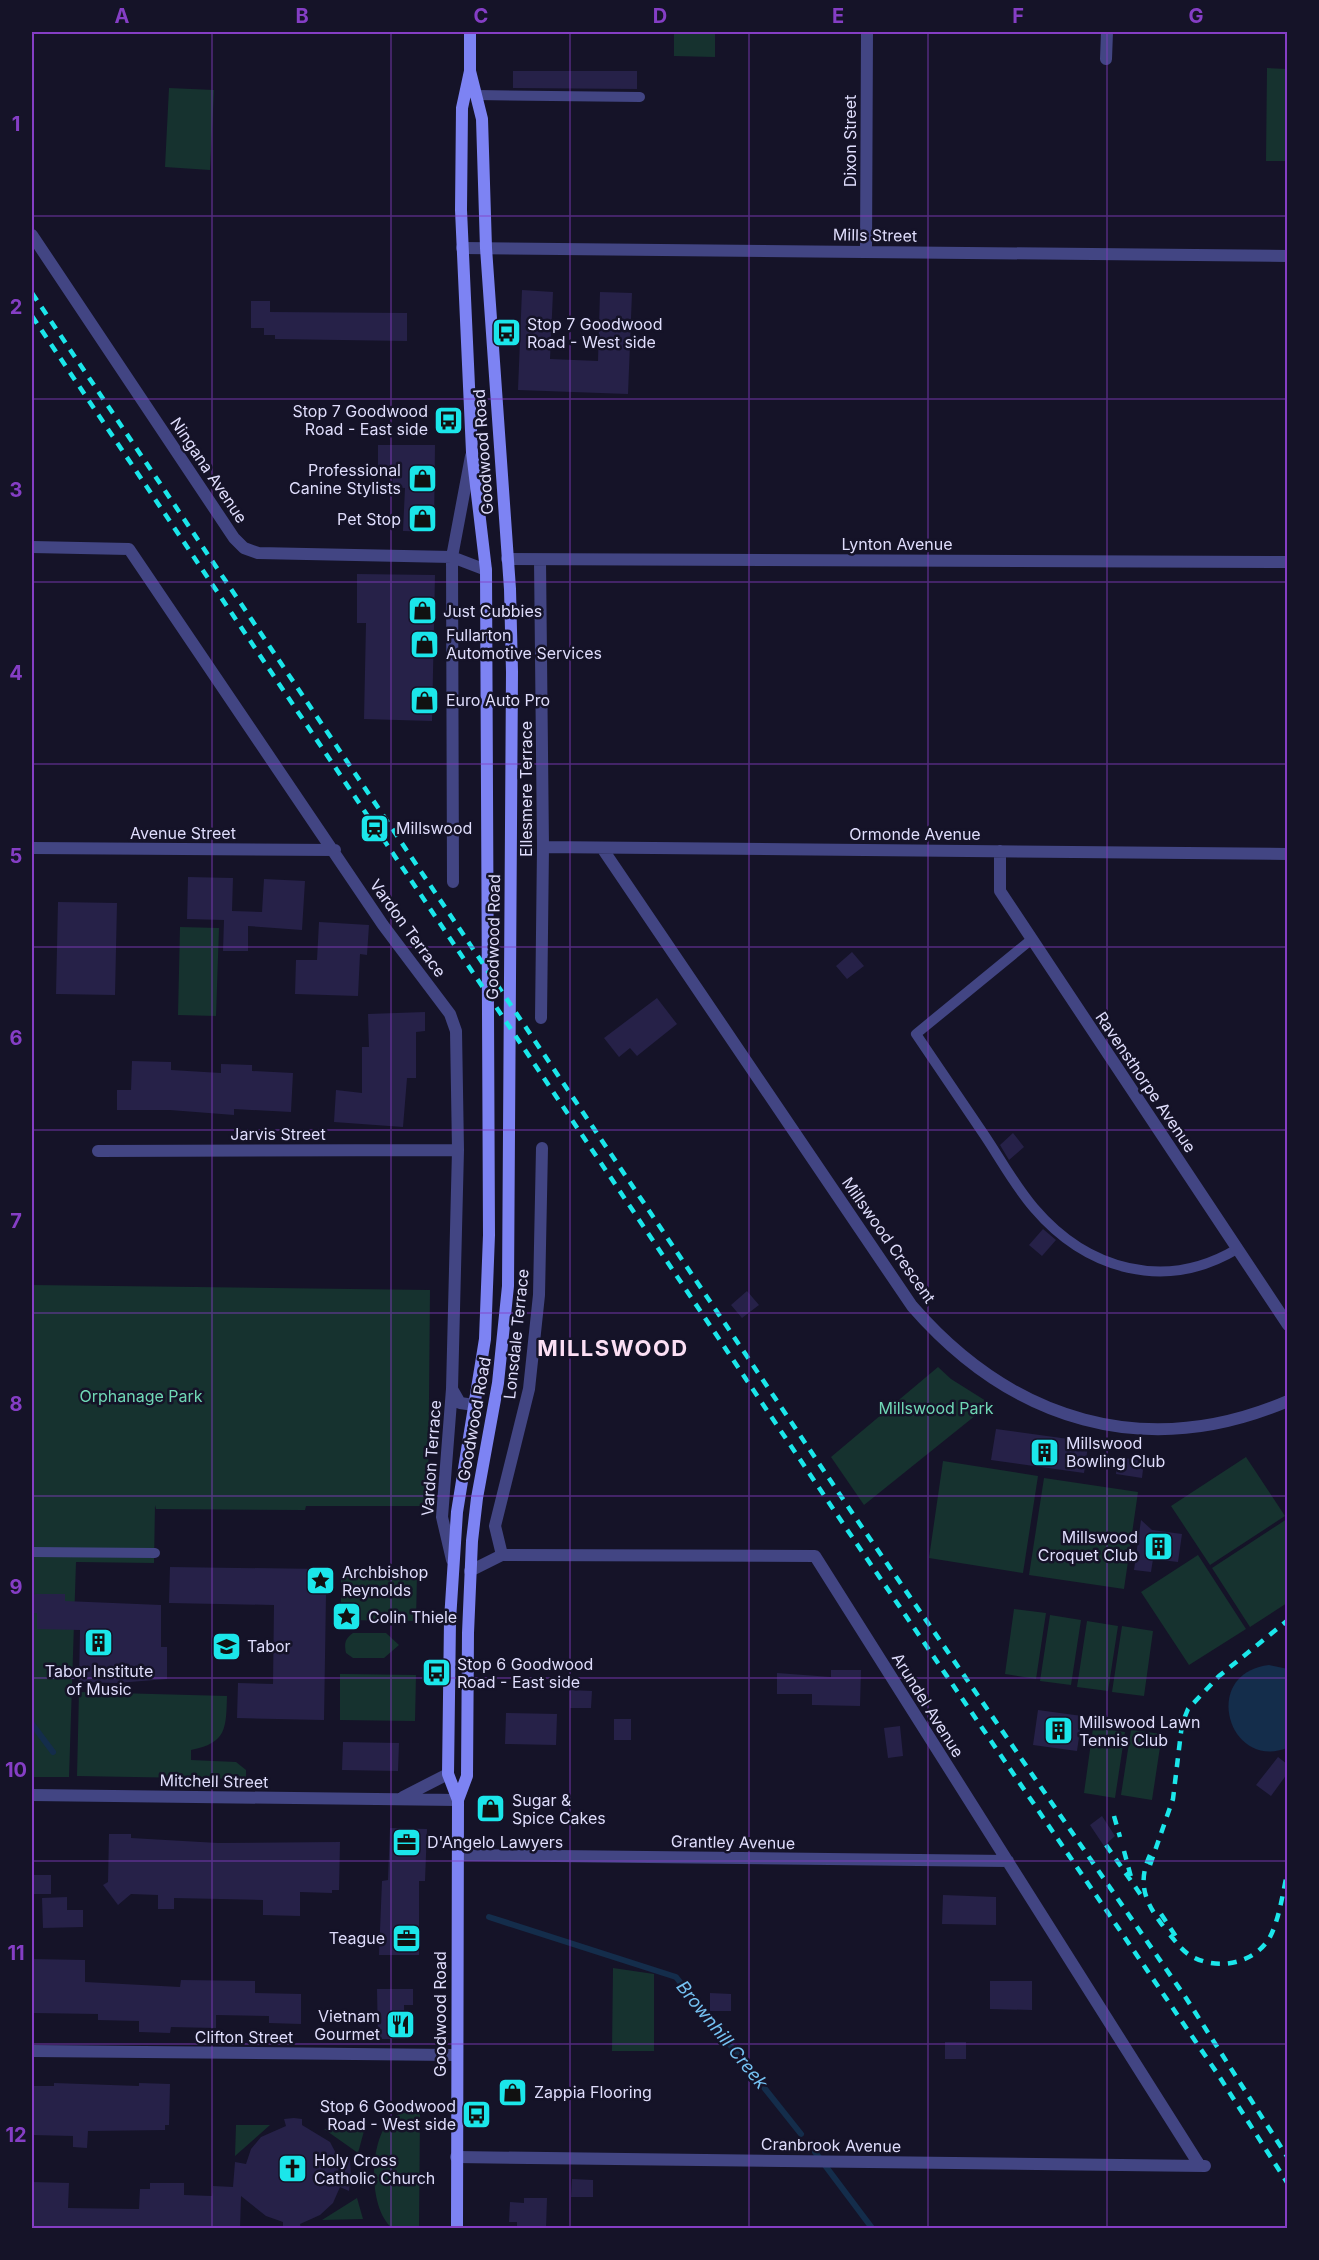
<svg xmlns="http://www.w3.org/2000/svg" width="1319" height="2260" font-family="Inter,sans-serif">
<rect width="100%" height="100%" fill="#151328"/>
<path fill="#16322f" d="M674,32H715V57L674,56Z
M1267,68L1287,69V161H1266Z
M169,88L214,90L210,170L165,167Z
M180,927L219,928L216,1016L178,1015Z
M32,1285L430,1290L428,1506H306L305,1510L156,1509L155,1505L154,1563L76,1562L69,1777H32Z
M938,1367L951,1379L986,1401V1407L864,1505L831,1457Z
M1246,1457L1285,1516L1210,1565L1171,1506Z
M943,1461L1038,1476L1023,1573L929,1558Z
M1044,1478L1138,1492L1124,1589L1029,1575Z
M1287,1519V1603L1250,1627L1212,1568Z
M1198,1555L1246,1629L1189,1665L1141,1592Z
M341,1574L417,1575L416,1621L341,1620Z
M1014,1609L1046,1613L1036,1679L1005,1674Z
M1050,1615L1081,1620L1071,1685L1040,1681Z
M1087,1621L1118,1626L1108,1691L1077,1687Z
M1122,1626L1153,1631L1144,1696L1112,1692Z
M353,1633H386L399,1645L384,1658H353L346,1653C344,1643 345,1639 353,1633Z
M340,1674L416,1675L415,1721L340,1720Z
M79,1692L227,1696C226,1728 227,1743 191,1750V1760L236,1762L246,1770V1779L77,1776Z
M1093,1728L1125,1732L1115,1798L1084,1793Z
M1131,1730L1162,1734L1152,1800L1121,1795Z
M613,1968L654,1974V2051H612Z
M420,2110L419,2228H392C368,2208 369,2142 390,2120C399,2112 409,2111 420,2110Z
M236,2125H270L235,2156Z
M324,2129L364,2131L358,2153Z
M357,2198L363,2219L322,2220Z"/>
<path fill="#142d4b" d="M1269,1665L1288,1669L1287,1748C1228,1771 1200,1673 1269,1665Z"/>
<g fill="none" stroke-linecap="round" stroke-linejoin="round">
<path stroke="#142d4b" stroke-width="6" d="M32,1724L53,1752
M489,1917L676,1977L801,2134
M815,2152L872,2228"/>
</g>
<path fill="#262148" d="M513,71H637V89L513,88Z
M522,290L553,292L550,359L598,361L600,292L632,293L628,394L518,390Z
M251,301H270V312L407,313V341L275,339V335H264V328H251Z
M378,445H435L434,532L403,531L405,488L392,487L393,472H378Z
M357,574L435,575L432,721L364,719L366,623H357Z
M188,877L233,878L232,911L262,912L264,879L305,881L302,930L248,926V951H223L224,920L187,919Z
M58,902L117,903L115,995L56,994Z
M319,922L369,925L367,955L360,954L358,996L295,994L296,960H317Z
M852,952L864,966L847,979L836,966Z
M657,998L677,1024L637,1056L630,1048L619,1057L604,1038Z
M425,1012V1031L416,1032V1078H407L403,1127L334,1122L336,1090L362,1093V1047H369L368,1014Z
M132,1061L171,1062V1070L221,1073V1064L252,1065V1071L293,1073L291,1112L234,1109V1115L170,1110H117V1090H131Z
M1013,1133L1024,1147L1009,1160L1000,1145Z
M1043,1229L1056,1240L1042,1256L1029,1245Z
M747,1291L759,1305L742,1318L731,1305Z
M996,1429L1083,1441L1082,1445L1088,1446L1084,1473L991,1460Z
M1118,1457L1144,1461L1142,1478L1116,1474Z
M1141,1520L1152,1530L1182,1534L1178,1562L1153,1559L1151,1572L1134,1570Z
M170,1567L320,1569V1594H326L324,1720L237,1718L238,1683L273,1684L274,1605L169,1603Z
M37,1594H65V1601L161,1605V1647H167V1679L117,1683L79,1682L80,1630L37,1629V1613H32V1595Z
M831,1670H861L860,1706L812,1705V1694H777V1673L831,1677Z
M570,1690L592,1691L591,1708H570Z
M1038,1710L1082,1716L1077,1751L1033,1745Z
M506,1713L557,1714L556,1745L505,1744Z
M614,1719H631V1740H614Z
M900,1726L903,1756L888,1758L884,1728Z
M343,1742L399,1743L398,1771L342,1770Z
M1278,1757L1287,1764V1774L1271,1796L1256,1785Z
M1102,1816L1115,1836L1104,1846L1090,1825Z
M390,1828L427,1829L425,1881H419V1955H379L382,1881L388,1880Z
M109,1834H131V1838L218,1843L340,1842L339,1890H332V1893L300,1892V1916L263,1915V1900L174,1898V1909H158V1895L131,1894L118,1905L103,1885L108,1882Z
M32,1875H51V1894H32Z
M943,1895L996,1897V1925L942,1924Z
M67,1897V1910H83V1927L43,1928L42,1898Z
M32,1959L85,1960V1982L180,1987L181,1980L255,1981V1993L301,1994V2024L269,2023V2016L216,2015V2028L171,2027L170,2033L139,2032V2021L98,2020V2014L32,2013Z
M990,1981H1032V2010L990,2009Z
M377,1989H413V2005H404L405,2039H378Z
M710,1993L731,1994V2011H710Z
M945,2042H966V2059H945Z
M54,2083L139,2086V2083L170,2084L169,2125H165V2130L88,2131L87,2148L73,2147V2136L32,2135V2086H54Z
M294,2118L302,2119V2125L330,2142L341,2163L350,2160L351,2174L349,2191L340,2187L333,2203L320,2215L300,2224L301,2229H283V2222L266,2216L241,2196L240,2229H32V2182L69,2183L68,2208L139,2209L140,2189H150V2183H184V2195L212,2196L213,2186L233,2187L235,2162L246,2164L251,2149L261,2137L286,2126L284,2119Z
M572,2179L593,2180V2197H571Z
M524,2198H547L546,2229H517V2222H509L510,2202L524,2203Z"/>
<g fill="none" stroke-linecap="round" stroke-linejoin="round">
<path stroke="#424583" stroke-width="10" d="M476,95L640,97
M1032,939L916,1034C939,1068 962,1102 985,1136C1001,1160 1015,1186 1034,1208C1087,1270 1165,1292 1237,1249
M32,1552L155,1553"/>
<path stroke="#424583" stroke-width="12" d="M1106,59L1107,32
M32,235L234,538L244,548L258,553L452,557L486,570
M462,248L1288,256
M866,252L867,32
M32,547L129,549L383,925L450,1014L456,1031L458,1150L452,1389L442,1517L452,1560
M507,559L1288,562
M540,560L543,847L541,1018
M543,847L1288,854
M32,848L335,850
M602,848L912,1306C1012,1421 1145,1462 1288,1401
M1000,851V891L1288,1325
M453,882L452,557L471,456
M98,1151L458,1150
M452,1389L460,1403L474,1405
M502,1555L495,1526L529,1389L539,1295L542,1148
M470,1571L502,1555L815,1556L1200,2166
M458,1855L1008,1861
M32,2051L455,2055
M456,2157L1205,2166"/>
<path stroke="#424583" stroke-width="12" d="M32,1795L458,1800
M403,1797L448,1774"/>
<path stroke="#7d83f3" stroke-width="12" d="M458,1800L448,1774L450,1620L457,1512L485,1339L489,1235L486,570L472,452L461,210L462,108L470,71V32
M457,2228L458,1800L467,1776L468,1633L472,1541L477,1498L498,1383L508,1286L512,672L510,589L486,248L482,119L470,71"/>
<path stroke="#1be6ea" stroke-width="4.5" stroke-dasharray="9 8" stroke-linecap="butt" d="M32,293L855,1517L1186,1998L1288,2158
M32,316L844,1525L1217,2073L1288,2184
M1114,1816L1120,1837
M1106,1845L1143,1898
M1124,1851L1131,1877
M1150,1855C1137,1883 1145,1902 1163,1926
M1150,1865L1173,1799L1182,1724L1188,1709L1219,1676L1288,1620
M1161,1914L1177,1938
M1170,1935C1177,1943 1183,1952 1193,1957C1219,1971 1255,1963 1270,1937C1280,1917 1283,1891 1288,1869"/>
</g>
<path fill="none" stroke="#853ec5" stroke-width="1.5" stroke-opacity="0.55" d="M212,32V2228M391,32V2228M570,32V2228M749,32V2228M928,32V2228M1107,32V2228M32,216H1288M32,399H1288M32,582H1288M32,764H1288M32,947H1288M32,1130H1288M32,1313H1288M32,1496H1288M32,1678H1288M32,1861H1288M32,2044H1288"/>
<defs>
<symbol id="bus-square" viewBox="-11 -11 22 22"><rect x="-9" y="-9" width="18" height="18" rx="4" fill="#1be6ea" stroke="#151328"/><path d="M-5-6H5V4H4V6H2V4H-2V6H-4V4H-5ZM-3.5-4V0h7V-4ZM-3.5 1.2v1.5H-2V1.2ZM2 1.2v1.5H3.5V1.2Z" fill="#111"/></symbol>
<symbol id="shop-square" viewBox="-11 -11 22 22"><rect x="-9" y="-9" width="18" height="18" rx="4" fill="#1be6ea" stroke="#151328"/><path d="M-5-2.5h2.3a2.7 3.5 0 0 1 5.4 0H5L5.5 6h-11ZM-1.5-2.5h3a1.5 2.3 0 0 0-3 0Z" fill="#111"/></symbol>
<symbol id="station-square" viewBox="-11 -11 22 22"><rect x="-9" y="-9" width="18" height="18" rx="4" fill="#1be6ea" stroke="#151328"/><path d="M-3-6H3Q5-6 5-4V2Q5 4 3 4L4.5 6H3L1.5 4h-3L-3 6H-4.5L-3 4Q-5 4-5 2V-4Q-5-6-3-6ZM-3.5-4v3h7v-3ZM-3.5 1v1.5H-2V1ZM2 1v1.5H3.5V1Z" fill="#111"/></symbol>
<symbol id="building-square" viewBox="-11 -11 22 22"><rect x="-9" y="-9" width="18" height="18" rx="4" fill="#1be6ea" stroke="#151328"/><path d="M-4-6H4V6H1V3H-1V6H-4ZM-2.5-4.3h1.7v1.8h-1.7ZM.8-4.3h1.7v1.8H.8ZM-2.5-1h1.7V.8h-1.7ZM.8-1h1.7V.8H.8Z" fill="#111"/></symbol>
<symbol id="sight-square" viewBox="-11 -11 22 22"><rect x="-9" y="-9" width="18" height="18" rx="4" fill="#1be6ea" stroke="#151328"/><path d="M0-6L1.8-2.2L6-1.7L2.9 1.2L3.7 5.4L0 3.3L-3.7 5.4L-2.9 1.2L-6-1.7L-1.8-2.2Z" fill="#111"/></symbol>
<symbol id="university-square" viewBox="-11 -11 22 22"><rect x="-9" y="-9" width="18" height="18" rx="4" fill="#1be6ea" stroke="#151328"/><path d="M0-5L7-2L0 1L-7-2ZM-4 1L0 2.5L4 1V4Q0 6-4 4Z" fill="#111"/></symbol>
<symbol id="office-square" viewBox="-11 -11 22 22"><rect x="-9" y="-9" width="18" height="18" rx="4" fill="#1be6ea" stroke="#151328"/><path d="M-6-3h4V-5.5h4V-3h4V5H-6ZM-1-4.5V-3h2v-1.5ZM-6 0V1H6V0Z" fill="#111"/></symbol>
<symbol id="restaurant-square" viewBox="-11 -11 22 22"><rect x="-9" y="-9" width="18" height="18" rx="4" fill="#1be6ea" stroke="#151328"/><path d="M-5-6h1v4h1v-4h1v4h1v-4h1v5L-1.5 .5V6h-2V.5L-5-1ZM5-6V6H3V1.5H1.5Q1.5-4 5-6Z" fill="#111"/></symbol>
<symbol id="church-square" viewBox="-11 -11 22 22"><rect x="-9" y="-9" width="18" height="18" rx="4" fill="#1be6ea" stroke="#151328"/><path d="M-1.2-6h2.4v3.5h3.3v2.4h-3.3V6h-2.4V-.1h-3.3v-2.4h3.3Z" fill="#111"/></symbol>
</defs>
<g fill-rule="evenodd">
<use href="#bus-square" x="490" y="316" width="33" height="33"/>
<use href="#bus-square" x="432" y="404" width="33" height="33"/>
<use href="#shop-square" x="406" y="462" width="33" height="33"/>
<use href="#shop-square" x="406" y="502" width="33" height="33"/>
<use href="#shop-square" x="406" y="594" width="33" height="33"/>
<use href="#shop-square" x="408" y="628" width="33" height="33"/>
<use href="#shop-square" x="408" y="684" width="33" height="33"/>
<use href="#station-square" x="358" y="812" width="33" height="33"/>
<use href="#building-square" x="1028" y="1436" width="33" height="33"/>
<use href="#building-square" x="1142" y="1530" width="33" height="33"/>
<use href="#sight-square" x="304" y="1564" width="33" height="33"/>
<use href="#sight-square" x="330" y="1600" width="33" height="33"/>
<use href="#building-square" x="82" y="1626" width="33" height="33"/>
<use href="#university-square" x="210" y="1630" width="33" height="33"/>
<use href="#bus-square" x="420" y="1656" width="33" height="33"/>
<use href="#building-square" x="1042" y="1714" width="33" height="33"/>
<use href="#shop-square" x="474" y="1792" width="33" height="33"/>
<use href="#office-square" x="390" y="1826" width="33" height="33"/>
<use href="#office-square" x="390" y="1922" width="33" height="33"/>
<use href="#restaurant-square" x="384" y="2008" width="33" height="33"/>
<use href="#shop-square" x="496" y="2076" width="33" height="33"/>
<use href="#bus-square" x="460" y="2098" width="33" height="33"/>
<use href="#church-square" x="276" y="2152" width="33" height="33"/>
</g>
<g text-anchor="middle" stroke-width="5" stroke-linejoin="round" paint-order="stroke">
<g font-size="16" fill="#dfddfc" stroke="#151328">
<text transform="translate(850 141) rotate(-90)" y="6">Dixon Street</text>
<text transform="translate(875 235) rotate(1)" y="6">Mills Street</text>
<text transform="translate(483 452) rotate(-94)" y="6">Goodwood Road</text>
<text transform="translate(209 470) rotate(56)" y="6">Ningana Avenue</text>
<text x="897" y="550">Lynton Avenue</text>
<text transform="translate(526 789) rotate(-90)" y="6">Ellesmere Terrace</text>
<text x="183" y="839">Avenue Street</text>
<text x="915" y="840">Ormonde Avenue</text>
<text transform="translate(408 928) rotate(54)" y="6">Vardon Terrace</text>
<text transform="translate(493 937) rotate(-89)" y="6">Goodwood Road</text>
<text transform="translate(1146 1082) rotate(56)" y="6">Ravensthorpe Avenue</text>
<text x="278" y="1140">Jarvis Street</text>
<text transform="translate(889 1240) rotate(55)" y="6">Millswood Crescent</text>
<text transform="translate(516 1334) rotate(-84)" y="6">Lonsdale Terrace</text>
<text transform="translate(474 1419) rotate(-80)" y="6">Goodwood Road</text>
<text transform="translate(431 1458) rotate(-86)" y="6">Vardon Terrace</text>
<text transform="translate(928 1705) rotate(58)" y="6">Arundel Avenue</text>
<text transform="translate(214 1781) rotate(1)" y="6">Mitchell Street</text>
<text transform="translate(733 1842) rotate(1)" y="6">Grantley Avenue</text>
<text transform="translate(440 2014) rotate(-90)" y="6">Goodwood Road</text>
<text x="244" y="2043">Clifton Street</text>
<text transform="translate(831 2145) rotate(1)" y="6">Cranbrook Avenue</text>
</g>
<g font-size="16" fill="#dfddfc" stroke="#151328" text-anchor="start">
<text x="527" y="330">Stop 7 Goodwood<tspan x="527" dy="18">Road - West side</tspan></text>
<text x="428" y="417" text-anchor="end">Stop 7 Goodwood<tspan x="428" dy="18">Road - East side</tspan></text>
<text x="401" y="476" text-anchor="end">Professional<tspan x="401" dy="18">Canine Stylists</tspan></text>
<text x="401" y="525" text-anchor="end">Pet Stop</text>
<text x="443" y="617">Just Cubbies</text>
<text x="446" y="641">Fullarton<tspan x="446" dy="18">Automotive Services</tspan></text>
<text x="446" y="706">Euro Auto Pro</text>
<text x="396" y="834">Millswood</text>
<text x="1066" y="1449">Millswood<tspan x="1066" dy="18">Bowling Club</tspan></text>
<text x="1138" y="1543" text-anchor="end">Millswood<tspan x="1138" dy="18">Croquet Club</tspan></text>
<text x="342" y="1578">Archbishop<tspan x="342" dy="18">Reynolds</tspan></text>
<text x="368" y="1623">Colin Thiele</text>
<text x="247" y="1652">Tabor</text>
<text x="457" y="1670">Stop 6 Goodwood<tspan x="457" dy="18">Road - East side</tspan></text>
<text x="99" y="1677" text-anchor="middle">Tabor Institute<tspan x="99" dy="18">of Music</tspan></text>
<text x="1079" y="1728">Millswood Lawn<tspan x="1079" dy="18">Tennis Club</tspan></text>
<text x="512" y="1806">Sugar &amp;<tspan x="512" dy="18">Spice Cakes</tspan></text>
<text x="427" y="1848">D'Angelo Lawyers</text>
<text x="385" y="1944" text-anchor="end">Teague</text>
<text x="380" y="2022" text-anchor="end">Vietnam<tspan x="380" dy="18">Gourmet</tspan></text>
<text x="534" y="2098">Zappia Flooring</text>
<text x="456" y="2112" text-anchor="end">Stop 6 Goodwood<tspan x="456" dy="18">Road - West side</tspan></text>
<text x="314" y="2166">Holy Cross<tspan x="314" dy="18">Catholic Church</tspan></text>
</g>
<g font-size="16" fill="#6fd7b5" stroke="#151328">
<text x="141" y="1402">Orphanage Park</text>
<text x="936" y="1414">Millswood Park</text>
</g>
<g font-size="18" font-style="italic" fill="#75c2f3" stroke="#151328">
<text transform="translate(722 2035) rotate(51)" y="6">Brownhill Creek</text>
</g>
<g font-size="22" font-weight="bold" letter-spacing="1.5" fill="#fcdff4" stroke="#151328">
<text x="613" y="1356">MILLSWOOD</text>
</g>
</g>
<rect width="1319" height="2260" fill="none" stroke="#151328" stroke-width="66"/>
<rect x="33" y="33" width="1253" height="2194" fill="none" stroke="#853ec5" stroke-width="2"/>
<g font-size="20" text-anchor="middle" font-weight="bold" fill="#853ec5">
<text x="122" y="23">A</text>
<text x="302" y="23">B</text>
<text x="481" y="23">C</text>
<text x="660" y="23">D</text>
<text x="838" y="23">E</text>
<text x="1018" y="23">F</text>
<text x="1196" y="23">G</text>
<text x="16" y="131">1</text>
<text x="16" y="314">2</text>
<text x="16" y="497">3</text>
<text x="16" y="680">4</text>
<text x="16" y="863">5</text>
<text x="16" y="1045">6</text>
<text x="16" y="1228">7</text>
<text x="16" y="1411">8</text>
<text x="16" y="1594">9</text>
<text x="16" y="1777">10</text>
<text x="16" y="1960">11</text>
<text x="16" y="2142">12</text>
</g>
</svg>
